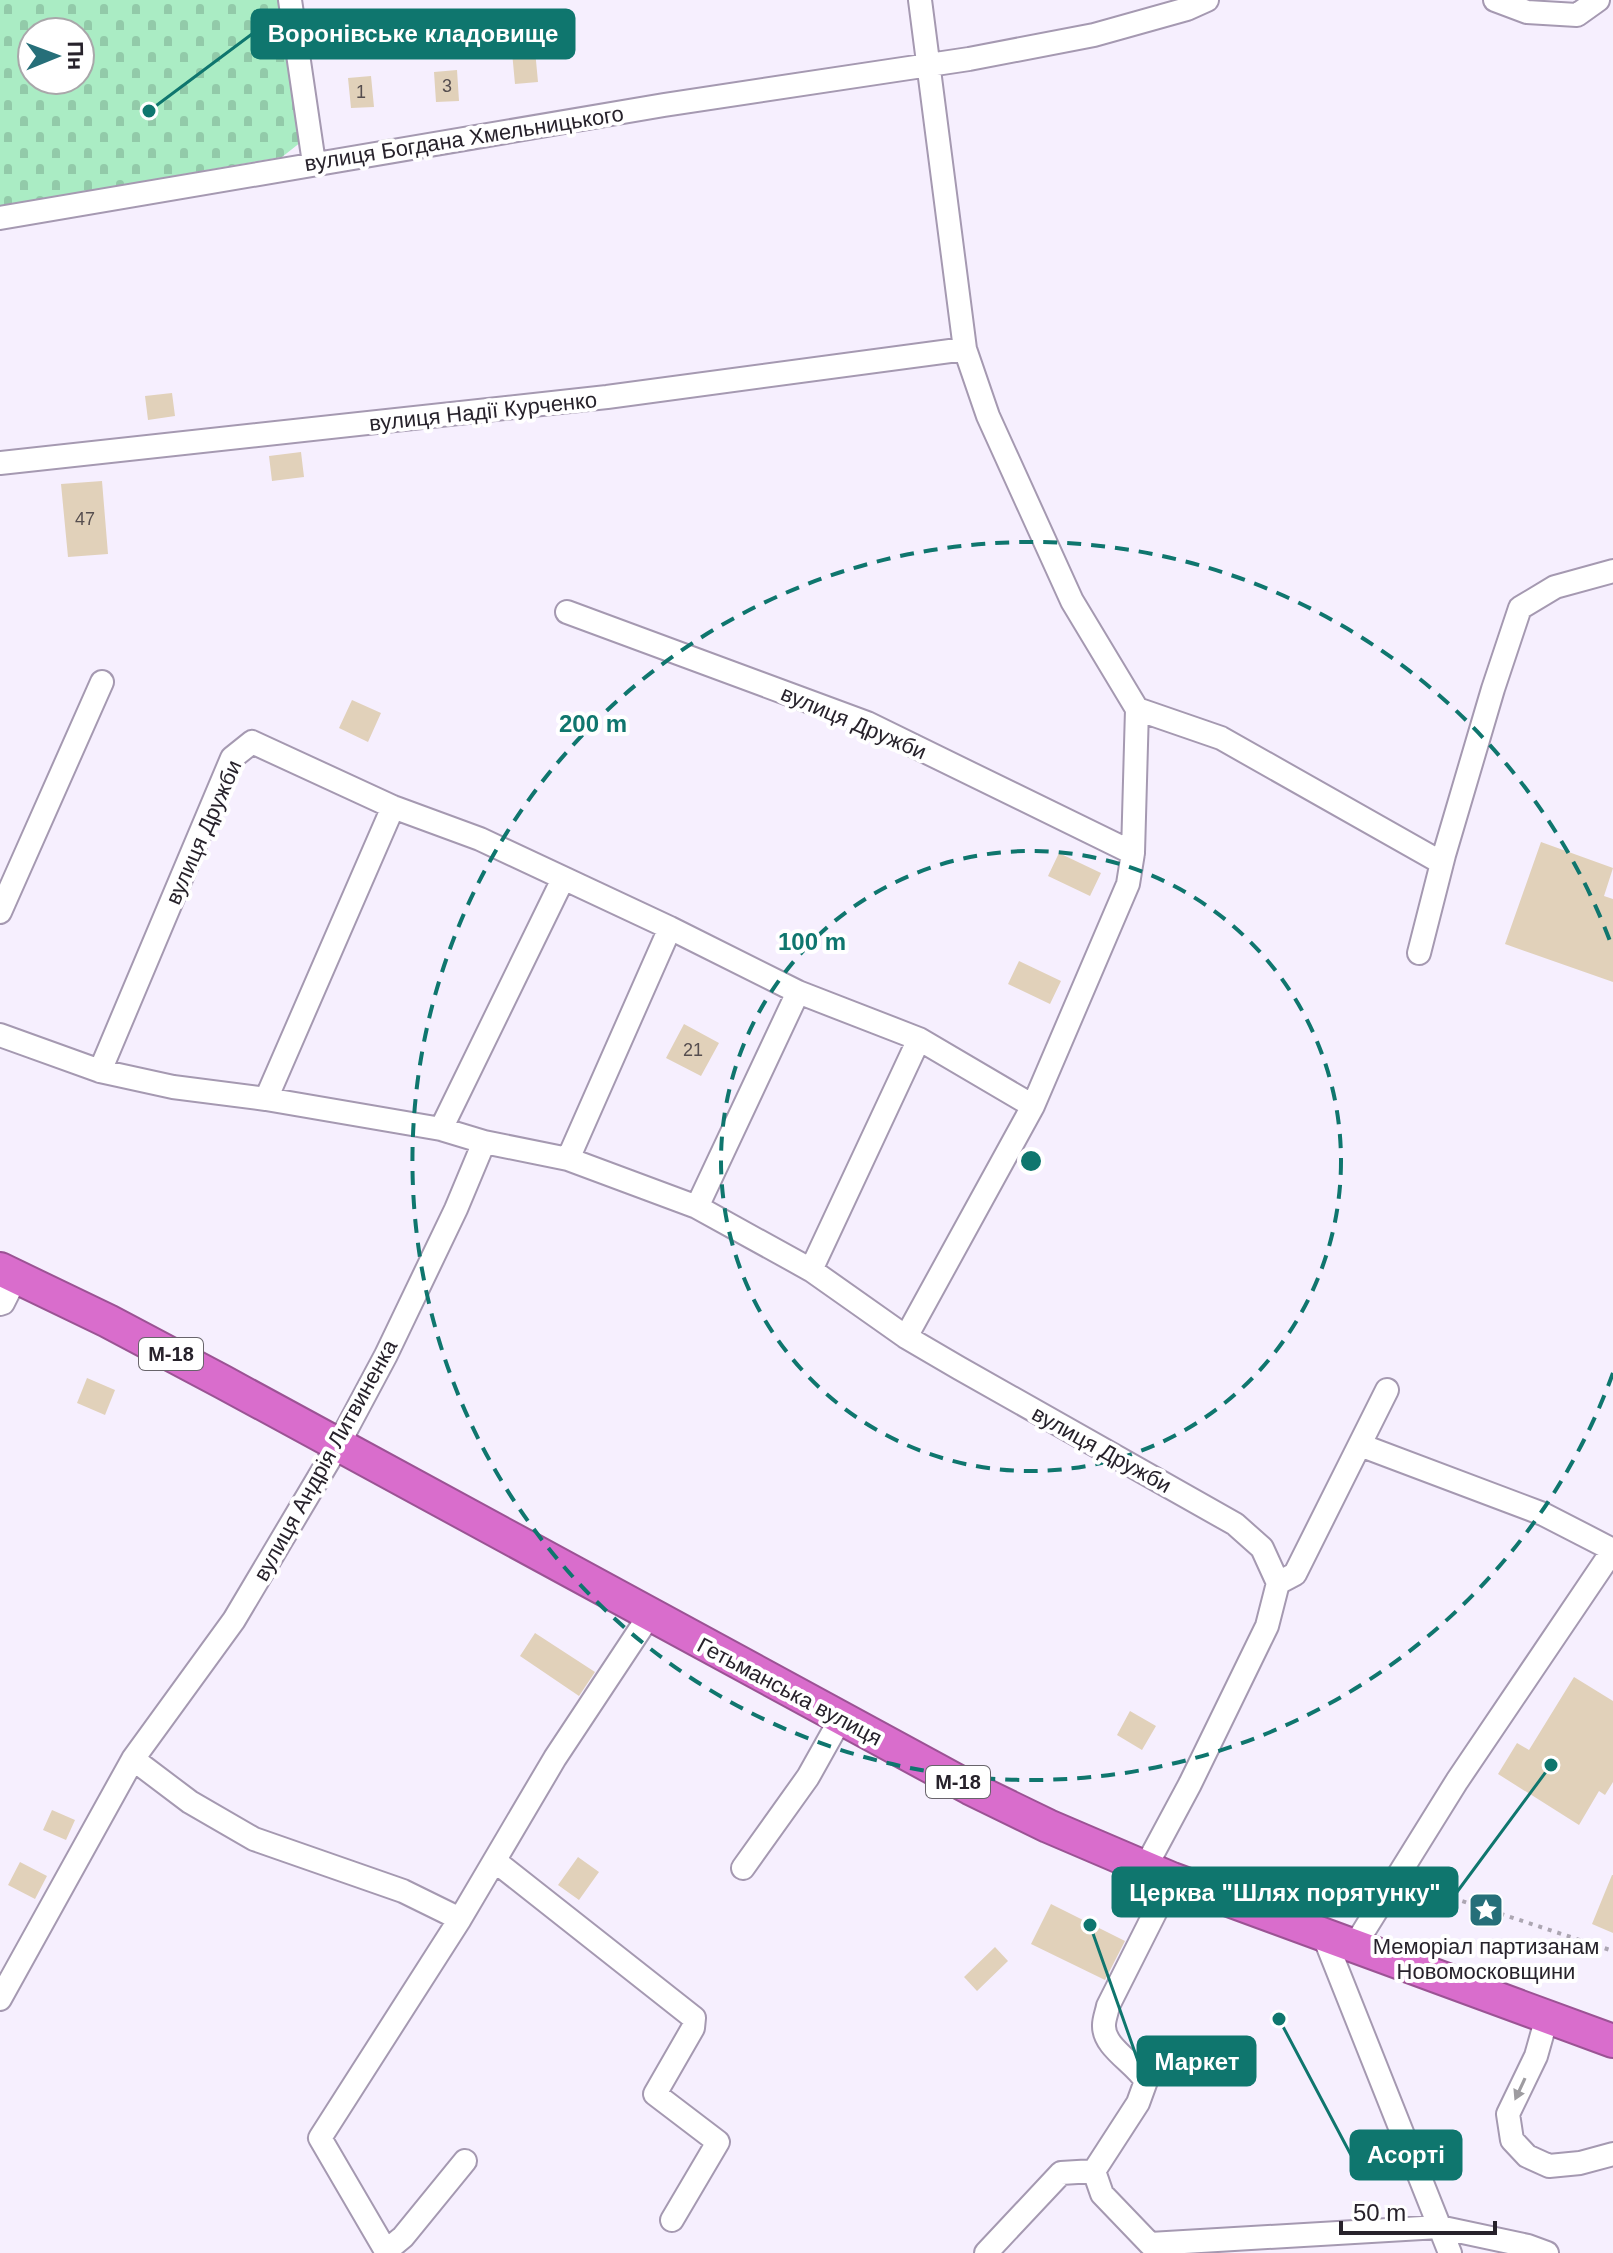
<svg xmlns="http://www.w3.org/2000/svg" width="1613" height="2253" font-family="Helvetica,sans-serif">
<defs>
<pattern id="cemetery-stones" width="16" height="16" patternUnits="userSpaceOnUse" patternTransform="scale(2)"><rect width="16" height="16" fill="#aaecc4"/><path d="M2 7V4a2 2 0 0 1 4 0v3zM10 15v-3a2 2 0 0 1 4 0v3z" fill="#92caa9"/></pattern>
</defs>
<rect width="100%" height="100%" fill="#f6effe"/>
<path fill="url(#cemetery-stones)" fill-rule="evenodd" d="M0,0H282L301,142L282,157L0,206ZM32,32H80V80H32Z"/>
<path fill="#e1d1ba" d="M535,50L538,82L515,84L512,52Z
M457,70L459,101L436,102L434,72Z
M371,76L374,107L351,108L348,78Z
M172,393L175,416L148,420L145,396Z
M301,452L304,477L272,481L269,456Z
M102,481L108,554L68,557L61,484Z
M352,700L381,713L368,742L339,728Z
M1541,842L1613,868L1604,896L1613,899V982L1505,944Z
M1059,853L1101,873L1090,896L1048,876Z
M1019,961L1061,981L1050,1004L1008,984Z
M684,1024L719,1043L701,1076L666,1058Z
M87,1378L115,1390L105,1415L77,1403Z
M535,1633L595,1672L579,1696L520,1656Z
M1574,1677L1613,1701V1782L1605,1795L1599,1791L1579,1825L1498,1774L1517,1743L1529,1750Z
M1130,1711L1156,1726L1142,1750L1117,1735Z
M52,1810L75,1820L66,1840L43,1830Z
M578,1857L599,1872L579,1900L558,1885Z
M20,1862L47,1876L35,1899L8,1885Z
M1612,1875H1613V1933L1592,1924Z
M1051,1904L1125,1941L1105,1980L1031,1944Z
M995,1947L1008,1961L977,1991L964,1977Z"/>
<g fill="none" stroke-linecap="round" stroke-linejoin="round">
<defs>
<path id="minor" d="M290,0L314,163
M1495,0L1527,12L1577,15L1598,0
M0,218L664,105L969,59L1094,35L1187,9L1207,0
M0,463L607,397L965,349
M567,612L867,723L1133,853
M1137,709L1221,738L1442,863
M0,912L102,682
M1419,953L1444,855L1493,689L1520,608L1555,587L1613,571
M0,1035L100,1071L173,1087L266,1099L441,1129L484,1142L568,1159L697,1207L811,1270L906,1337L959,1368L1235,1524L1262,1548L1278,1583
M100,1071L232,758L252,742L393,807L480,839L670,928L798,992L919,1039L1033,1106
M266,1099L393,807
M441,1129L563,879
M568,1159L670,928
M697,1207L798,992
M811,1270L919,1039
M0,1304L3,1303L16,1277
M906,1337L1033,1106L1128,884L1133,853L1137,709L1072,601L988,416L965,349L920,0
M133,1759L190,1802L254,1839L403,1891L460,1919
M495,1861L694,2018L693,2028L655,2094L718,2142L672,2220
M743,1868L808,1777L841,1718
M1145,1868L1190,1784L1267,1626L1278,1583L1295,1574L1387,1390
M1172,1879L1108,2006C1107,2012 1104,2019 1104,2025C1103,2047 1134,2062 1146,2081L1138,2103L1094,2171L1102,2194L1150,2244L1439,2227L1528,2246L1547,2253
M1323,1934L1450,2253
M1355,1945L1457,1781L1613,1550L1543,1514L1360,1445
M0,1999L133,1759L234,1620L338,1445L386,1355L456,1209L484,1142
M1547,2017L1536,2056L1508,2114L1512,2140L1527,2156L1549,2166L1580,2163L1613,2154
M465,2161L403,2237L386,2251L320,2138L460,1919L555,1758L649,1616
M986,2253L1061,2173L1094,2171"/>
<path id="highway" d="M0,1269L108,1321L223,1382L970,1788L1048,1826L1172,1879L1613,2041"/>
</defs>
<use href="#minor" stroke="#a599b1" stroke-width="26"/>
<use href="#highway" stroke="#9b5394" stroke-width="36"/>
<path stroke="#aca6b2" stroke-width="4" stroke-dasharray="4 6" stroke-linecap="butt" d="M1415,1889L1420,1887L1613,1951"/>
<use href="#minor" stroke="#fff" stroke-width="22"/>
<use href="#highway" stroke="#d96dcc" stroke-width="32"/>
</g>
<defs><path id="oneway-solid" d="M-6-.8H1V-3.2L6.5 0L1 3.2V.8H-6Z" transform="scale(2)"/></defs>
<use fill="#9e9ca0" href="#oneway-solid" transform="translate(1520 2089) rotate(115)"/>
<g fill="none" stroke="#0f766e" stroke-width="4" stroke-dasharray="14 10">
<circle cx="1031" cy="1161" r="310"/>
<path d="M1613 1373A619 619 0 1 1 1613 949"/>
</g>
<defs>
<symbol id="sight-square" viewBox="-11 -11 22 22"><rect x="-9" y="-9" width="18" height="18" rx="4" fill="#266f79" stroke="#fff"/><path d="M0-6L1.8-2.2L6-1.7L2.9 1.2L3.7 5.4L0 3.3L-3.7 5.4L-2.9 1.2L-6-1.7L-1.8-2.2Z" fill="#fff"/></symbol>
</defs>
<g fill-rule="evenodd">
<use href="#sight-square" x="1466" y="1890" width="40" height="40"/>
</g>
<g text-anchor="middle" stroke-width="8" stroke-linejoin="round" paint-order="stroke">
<g font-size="18" fill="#564e4f">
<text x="447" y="92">3</text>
<text x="361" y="98">1</text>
<text x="85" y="525">47</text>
<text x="693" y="1056">21</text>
</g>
<g fill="#fff" stroke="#68646b" stroke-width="2">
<rect x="139" y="1338" width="64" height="32" rx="6"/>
<rect x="926" y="1766" width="64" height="32" rx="6"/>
</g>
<g font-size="20" font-weight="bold" fill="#27222b">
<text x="171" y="1361">М-18</text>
<text x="958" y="1789">М-18</text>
</g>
<g font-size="22" fill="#27222b" stroke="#fff">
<text transform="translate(464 138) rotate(-9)" y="8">вулиця Богдана Хмельницького</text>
<text transform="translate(483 411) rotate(-6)" y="8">вулиця Надії Курченко</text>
<text transform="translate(854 722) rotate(23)" y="8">вулиця Дружби</text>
<text transform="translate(203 832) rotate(-66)" y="8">вулиця Дружби</text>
<text transform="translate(1102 1449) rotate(29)" y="8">вулиця Дружби</text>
<text transform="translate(325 1460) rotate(-61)" y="8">вулиця Андрія Литвиненка</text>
<text transform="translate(790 1691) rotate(28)" y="8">Гетьманська вулиця</text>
</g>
<g font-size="22" fill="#27222b" stroke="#fff">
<text x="1486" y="1954">Меморіал партизанам<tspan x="1486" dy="25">Новомосковщини</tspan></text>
</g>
</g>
<circle cx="1031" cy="1161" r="12" fill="#0f766e" stroke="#fff" stroke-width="4"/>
<g font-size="24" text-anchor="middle" font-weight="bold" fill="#0f766e" stroke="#fff" stroke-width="8" stroke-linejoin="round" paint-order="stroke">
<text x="593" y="732">200 m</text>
<text x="812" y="950">100 m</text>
</g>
<path fill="none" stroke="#0f766e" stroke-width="3" d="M149 111L252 34M1551 1765L1457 1892M1090 1925L1138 2061M1279 2019L1351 2155"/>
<g fill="#0f766e" stroke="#fff" stroke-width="3">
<circle cx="149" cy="111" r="8"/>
<circle cx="1551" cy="1765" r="8"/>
<circle cx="1090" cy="1925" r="8"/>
<circle cx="1279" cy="2019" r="8"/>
</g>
<g fill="#0f766e" stroke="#0f766e" stroke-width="3">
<rect x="252" y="10" width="322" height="48" rx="8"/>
<rect x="1113" y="1868" width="344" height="48" rx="8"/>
<rect x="1138" y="2037" width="117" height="48" rx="8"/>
<rect x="1351" y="2131" width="110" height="48" rx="8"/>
</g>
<g font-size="24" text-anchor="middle" font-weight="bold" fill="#fff">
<text x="413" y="42">Воронівське кладовище</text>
<text x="1285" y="1901">Церква "Шлях порятунку"</text>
<text x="1197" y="2070">Маркет</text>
<text x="1406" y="2163">Асорті</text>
</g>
<g transform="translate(56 56) rotate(89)"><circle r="38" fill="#ffffff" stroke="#a9a7aa" stroke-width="2"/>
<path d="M0-6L14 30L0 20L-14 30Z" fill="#266f79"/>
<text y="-12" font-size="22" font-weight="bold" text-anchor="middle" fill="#27222b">Пн</text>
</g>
<path d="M1341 2221v12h154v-12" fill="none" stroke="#27222b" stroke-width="4"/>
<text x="1353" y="2221" font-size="24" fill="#27222b" stroke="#ffffff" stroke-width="6" paint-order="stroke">50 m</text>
</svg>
